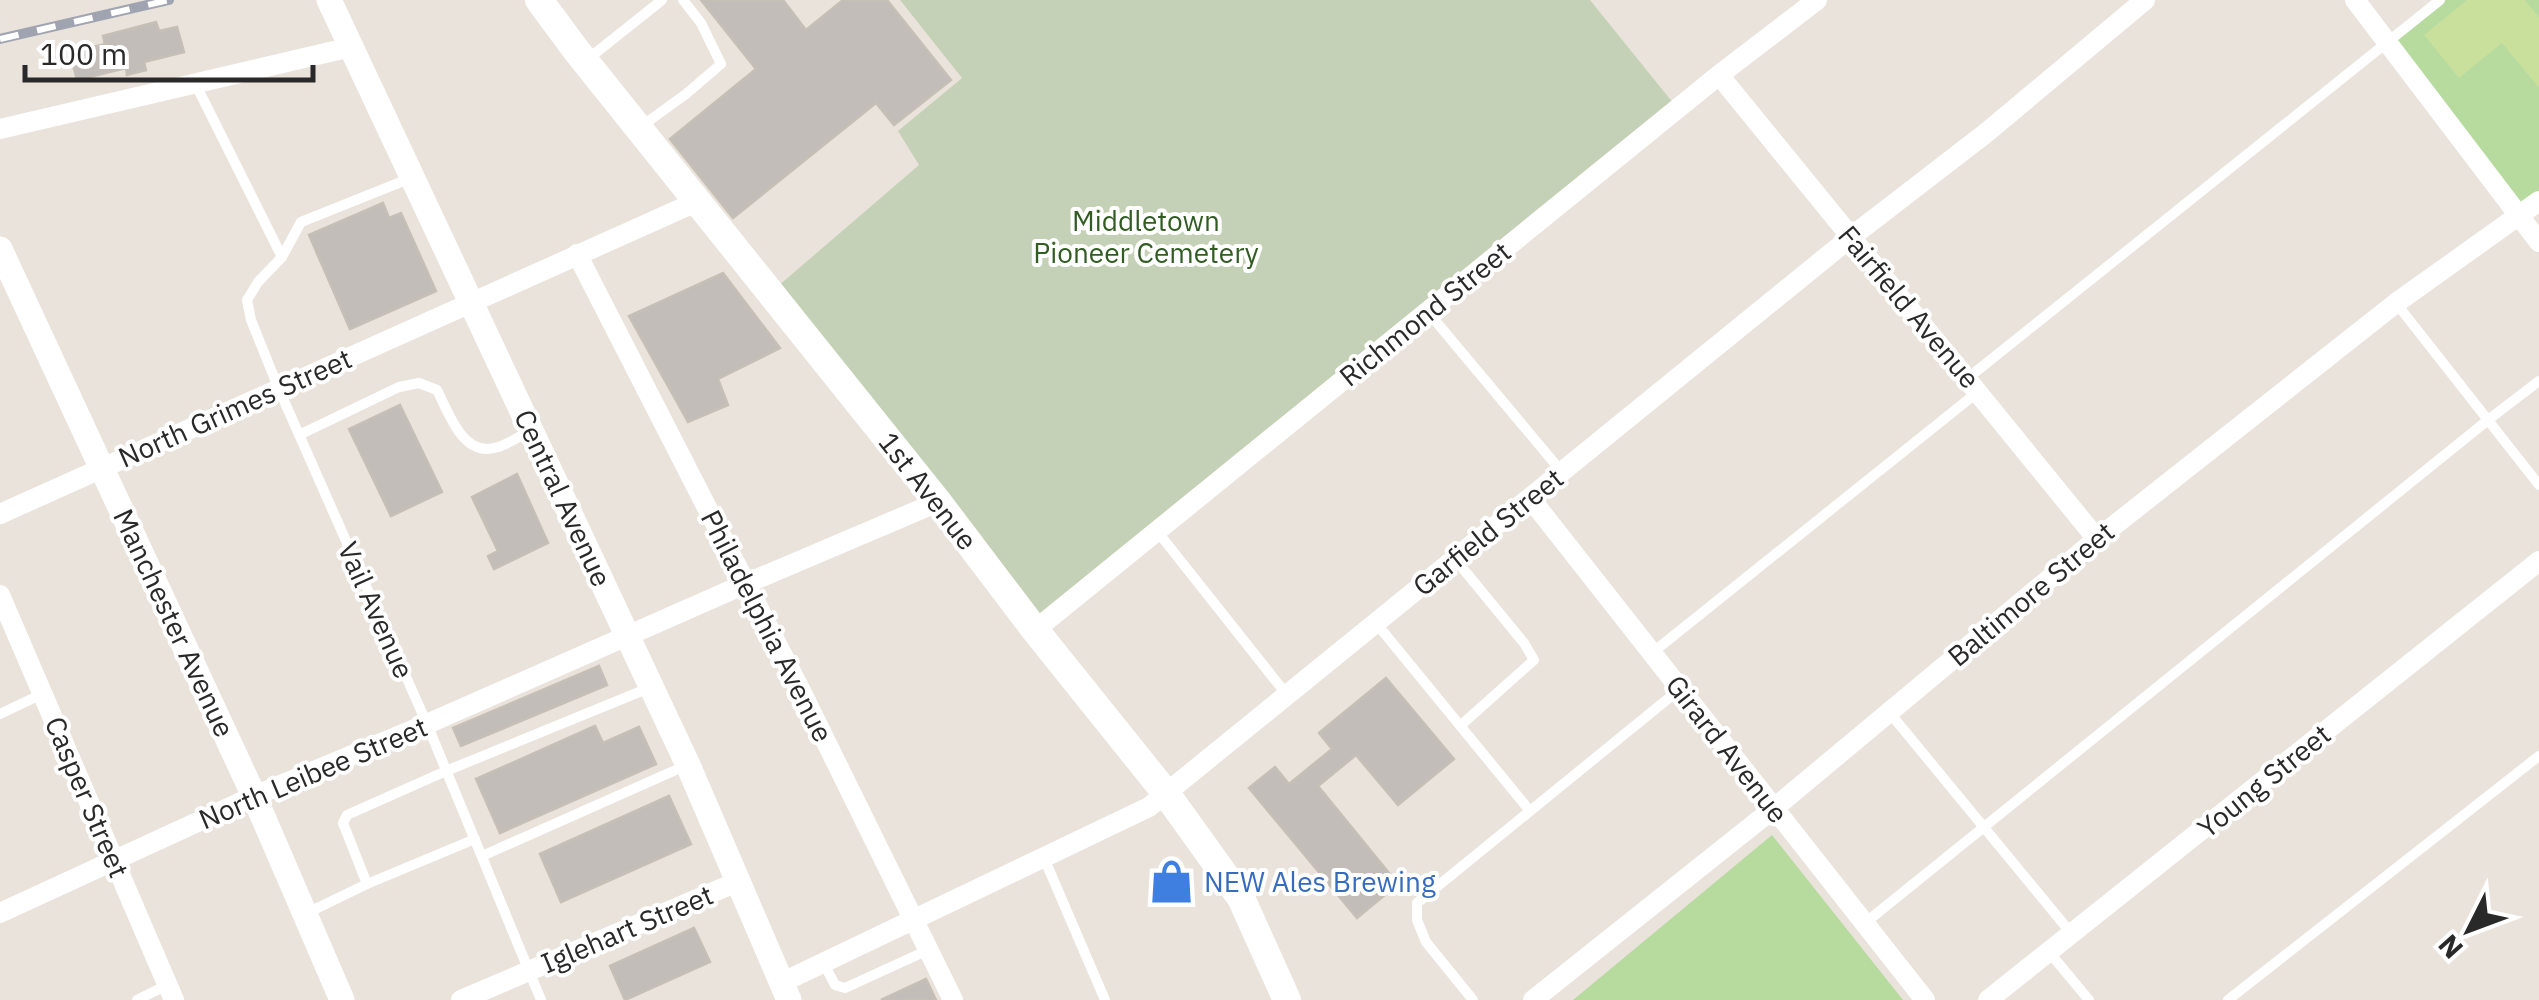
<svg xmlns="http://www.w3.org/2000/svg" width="2539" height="1000" font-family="'IBM Plex Sans',sans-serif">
<rect width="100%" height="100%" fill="#eae3dc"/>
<path fill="#b7da9f" d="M2440,0H2539V201L2520,216L2387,41Z
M1772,835L1903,1000H1573Z"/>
<path fill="#c5d1b6" d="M900,0H1590L1678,109L1035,630L770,293L919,165L898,131L962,78Z"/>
<path fill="#c8e09c" d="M2467,0H2525L2539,17V88L2502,43L2459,78L2424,35Z"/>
<path fill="#c2bdb9" stroke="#c5bfb6" stroke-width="2.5" d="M701,0H783L806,30L843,0H887L951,80L894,125L876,103L733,218L670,139L756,69Z
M156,22L159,31L177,27L184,52L144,62L146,70L127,75L126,68L77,80L70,53L105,44L103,36Z
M383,203L389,218L401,213L436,291L350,329L309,235Z
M723,273L780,348L718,379L728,405L688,422L629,316Z
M400,405L442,492L391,516L349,429Z
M517,474L548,543L494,569L488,556L498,551L472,497Z
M599,666L607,685L461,746L453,728Z
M1386,678L1454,759L1398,805L1356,755L1318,786L1398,884L1357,918L1249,788L1275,767L1289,784L1332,749L1319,733Z
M595,726L603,743L639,727L656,764L500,833L476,779Z
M669,796L691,844L561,902L540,854Z
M694,928L710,962L625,1000L610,966Z
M926,979L936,1000H881Z"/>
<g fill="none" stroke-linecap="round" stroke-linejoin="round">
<path stroke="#fff" stroke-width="10" d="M588,59L662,0
M195,83L282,257
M639,128L686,94L721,64L701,23L683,0
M411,178L301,222L282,257L258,282L247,300L251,320L278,387L427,724L541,1000
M2396,303L2539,485
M1428,312L1561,471
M1968,378L2440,0
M299,435L399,387L419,383L437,390C448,411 462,456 494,448C506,446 519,436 530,431
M1157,531L1287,695
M1455,559L1524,643L1534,660L1460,726
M1376,623L1530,811
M1652,653L1979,391
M1889,712L2071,933
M0,714L42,694
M475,839L367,884L343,823L347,815L446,771L649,688
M482,856L687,765
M1044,858L1105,1000
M305,914L367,884
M1865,923L2488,420L2539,381
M2049,952L2089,1000
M823,962L835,985L845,988L928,950
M137,1000L167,985
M1473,1000L1426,942L1417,920V903L1680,689
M2228,1000L2539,756"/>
<path stroke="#fff" stroke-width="20" d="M2355,0L2539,242
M1719,75L2097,539
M0,129L351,47
M577,254L803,695L953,1000
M1530,498L1925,1000
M0,514L696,202
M0,595L174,1000
M1035,630L1719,75L1817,0
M0,913L254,796L427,724L745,584L938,502
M781,983L1149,807L1851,237L1986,133L2145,0
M461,1000L737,882
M1533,1000L1773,809L2097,539L2396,303L2539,201
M1988,1000L2539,561"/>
<path stroke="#fff" stroke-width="25" d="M329,0L688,765L789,1000
M0,249L254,796L342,1000"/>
<path stroke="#fff" stroke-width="28" d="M539,0L576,50L938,502L1035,630L1165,792L1241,898L1287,1000"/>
<defs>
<path id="rail" d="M0,39L169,0"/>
</defs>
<use href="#rail" stroke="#a0a4b1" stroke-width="10"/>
<use href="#rail" stroke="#fff" stroke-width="6" stroke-dasharray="19" stroke-linecap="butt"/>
</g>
<defs>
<symbol id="shop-bare" viewBox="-9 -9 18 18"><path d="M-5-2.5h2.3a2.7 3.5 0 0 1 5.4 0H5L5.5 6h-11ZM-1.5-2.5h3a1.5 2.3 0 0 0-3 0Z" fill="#3f7fe0" stroke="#fff" stroke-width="2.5" paint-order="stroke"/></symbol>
</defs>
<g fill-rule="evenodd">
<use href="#shop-bare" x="1140" y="850" width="63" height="63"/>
</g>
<g text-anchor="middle" stroke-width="8" stroke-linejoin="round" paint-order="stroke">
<g font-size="28" fill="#325d22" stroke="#fff">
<text x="1146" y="231">Middletown<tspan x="1146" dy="32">Pioneer Cemetery</tspan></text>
</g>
<g font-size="28" fill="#292929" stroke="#fff">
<text transform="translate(1909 307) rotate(50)" y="10">Fairfield Avenue</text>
<text transform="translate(1425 314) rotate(-39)" y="10">Richmond Street</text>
<text transform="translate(235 408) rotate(-24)" y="10">North Grimes Street</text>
<text transform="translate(928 491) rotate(52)" y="10">1st Avenue</text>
<text transform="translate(563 498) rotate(65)" y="10">Central Avenue</text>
<text transform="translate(1488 532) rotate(-39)" y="10">Garfield Street</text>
<text transform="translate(2031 594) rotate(-40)" y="10">Baltimore Street</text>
<text transform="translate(376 610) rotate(66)" y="10">Vail Avenue</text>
<text transform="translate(174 623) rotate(65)" y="10">Manchester Avenue</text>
<text transform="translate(767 626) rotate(63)" y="10">Philadelphia Avenue</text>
<text transform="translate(1727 749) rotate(52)" y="10">Girard Avenue</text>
<text transform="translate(313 773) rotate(-23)" y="10">North Leibee Street</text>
<text transform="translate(2264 781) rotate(-39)" y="10">Young Street</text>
<text transform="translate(87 797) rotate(67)" y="10">Casper Street</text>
<text transform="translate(627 929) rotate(-23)" y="10">Iglehart Street</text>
</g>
<g font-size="28" fill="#366cbe" stroke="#fff" text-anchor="start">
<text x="1204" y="892">NEW Ales Brewing</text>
</g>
</g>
<g transform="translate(2469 930) rotate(228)" stroke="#ffffff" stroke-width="8" paint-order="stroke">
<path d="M0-8L18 38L0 25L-18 38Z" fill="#292929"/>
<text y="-15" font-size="28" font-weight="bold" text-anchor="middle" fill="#292929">N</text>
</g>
<path d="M25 65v15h288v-15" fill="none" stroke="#292929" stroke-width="5"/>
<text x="40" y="65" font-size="30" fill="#292929" stroke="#ffffff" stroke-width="8" paint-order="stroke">100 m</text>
</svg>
